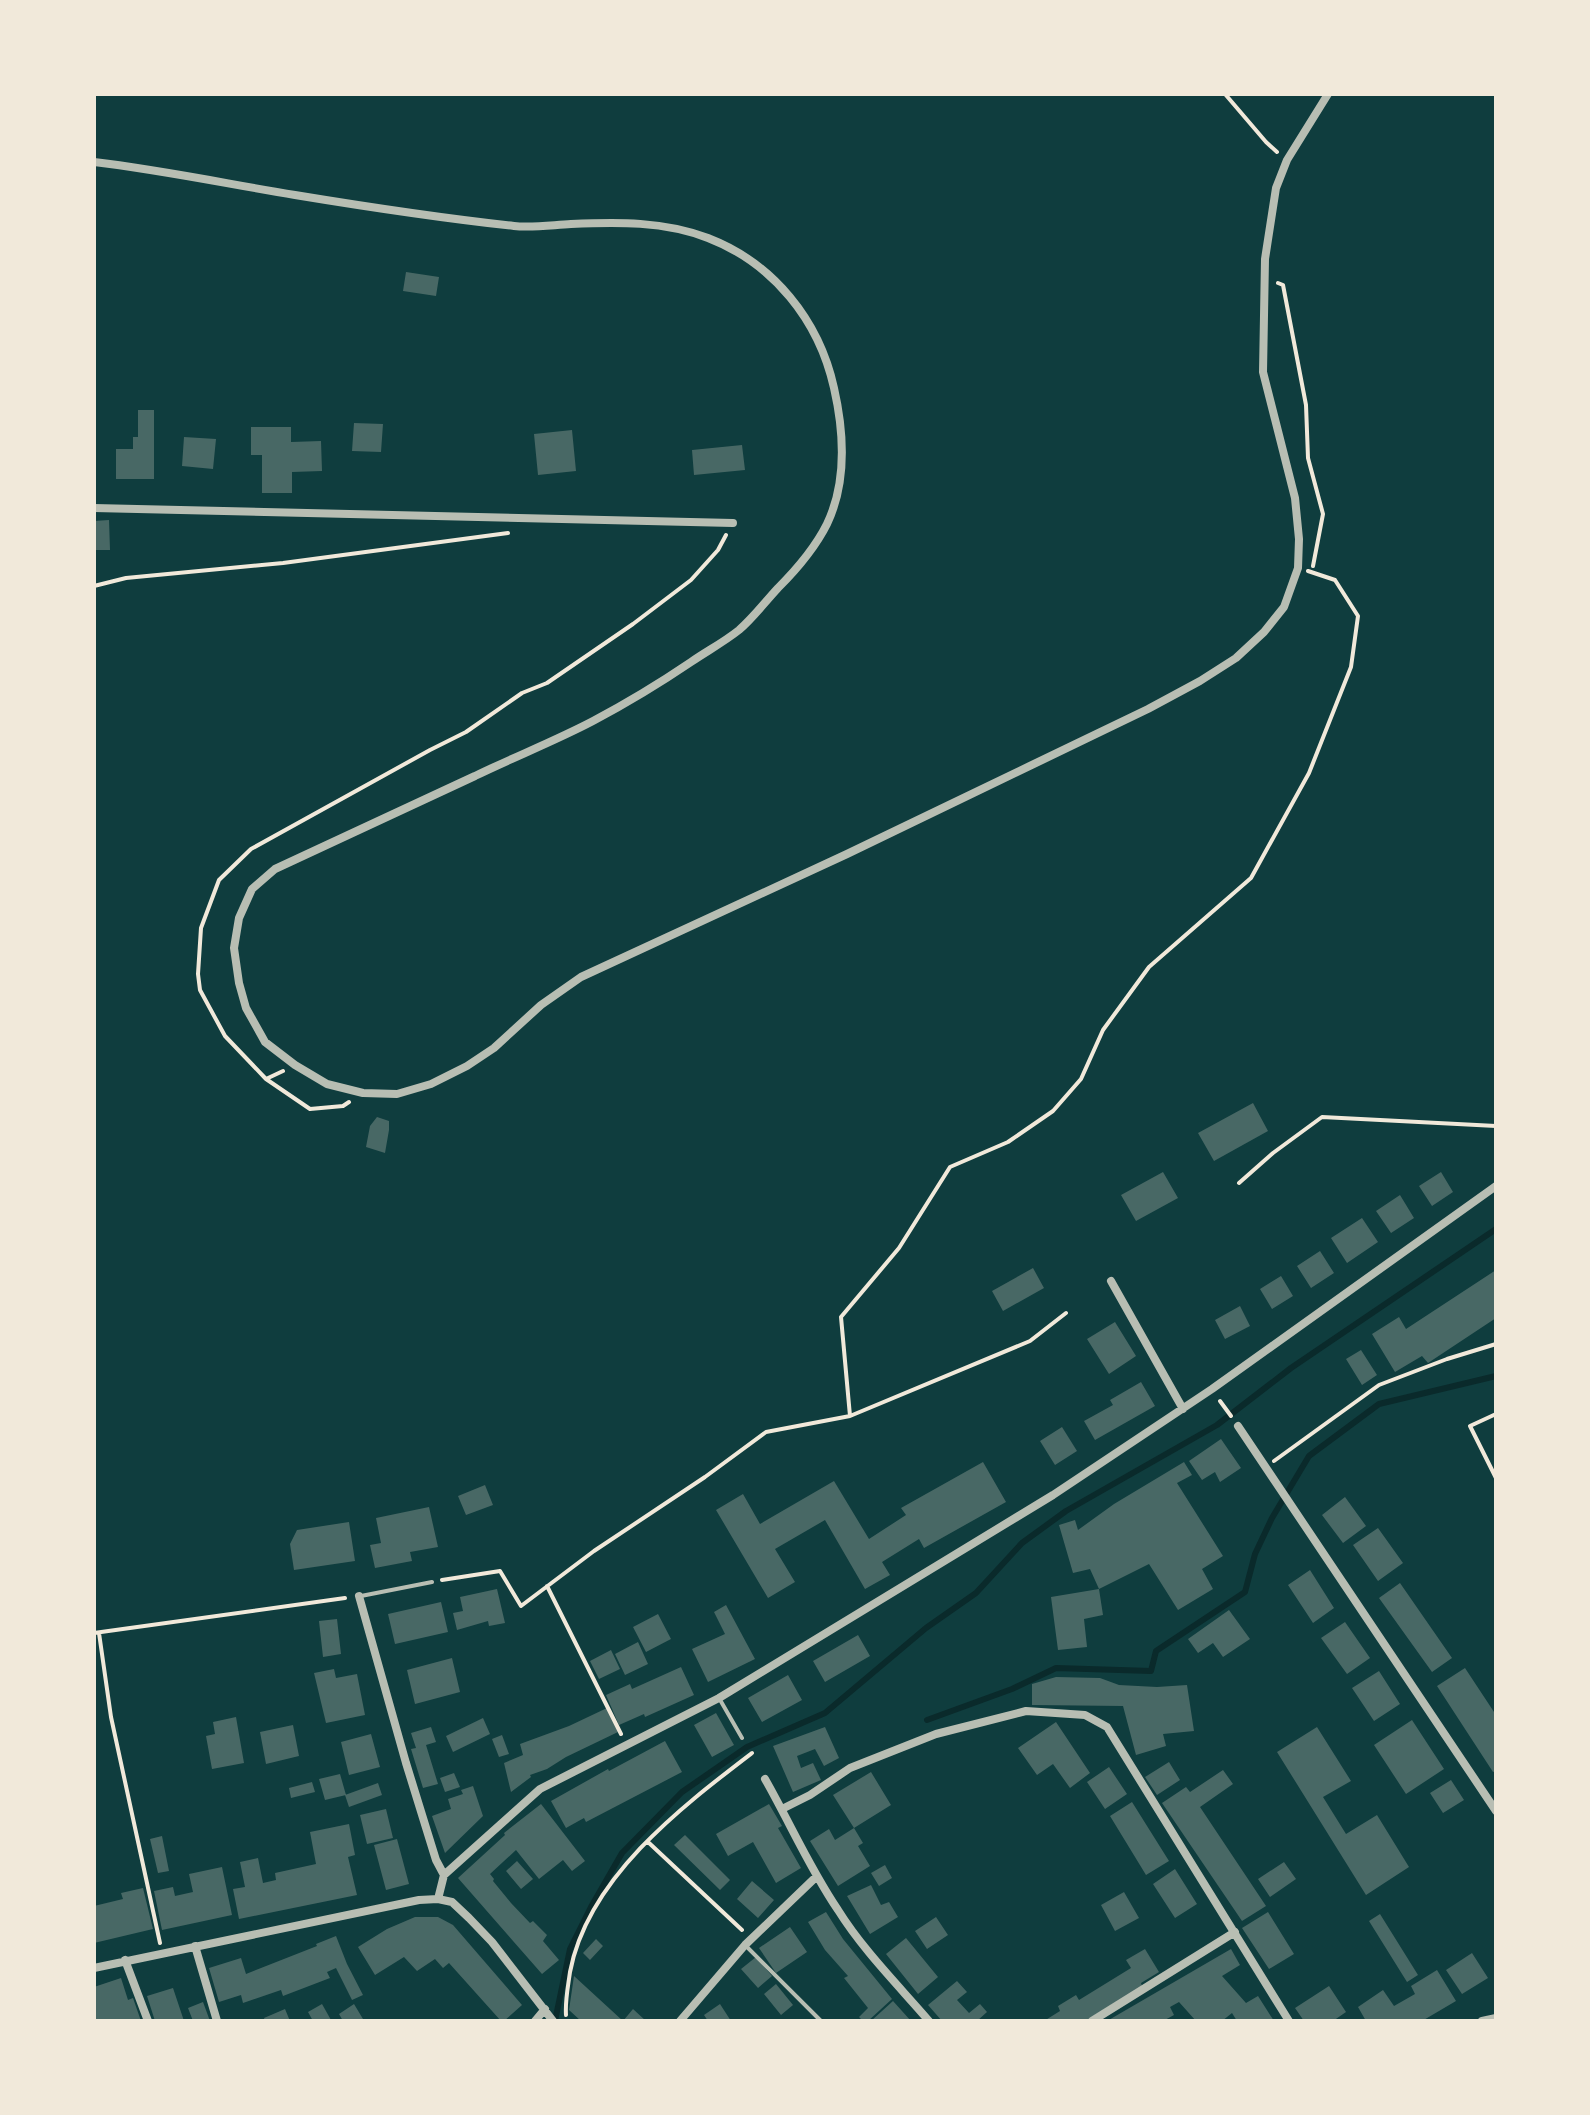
<svg xmlns="http://www.w3.org/2000/svg" width="1590" height="2115" font-family="'Alegreya Sans',sans-serif">
<rect width="100%" height="100%" fill="#0f3d3e"/>
<g fill="none" stroke-linecap="round" stroke-linejoin="round">
<path stroke="#0a2a2b" stroke-width="6" d="M927,1720L1012,1689L1056,1668L1151,1671L1156,1651L1245,1592L1255,1554L1272,1518L1309,1456L1379,1404L1496,1376
M555,2021L570,1949L591,1907L622,1853L682,1792L747,1747L825,1713L926,1628L976,1593L1022,1543L1066,1511L1217,1425L1291,1368L1496,1229"/>
</g>
<path fill="#486865" d="M406,272L439,277L436,296L403,291Z
M138,410H154V479H116V449H133V437H138Z
M354,423L383,424L381,452L352,451Z
M251,427H291V442L321,441L322,471L292,472V493H262V455H251Z
M572,430L576,471L538,475L534,434Z
M184,437L216,439L213,469L182,466Z
M742,445L745,470L694,475L692,450Z
M109,520L110,550H94V521Z
M1253,1103L1268,1131L1214,1161L1198,1133Z
M377,1117L389,1121V1130L385,1153L366,1147L370,1126Z
M1163,1172L1178,1198L1136,1221L1121,1195Z
M1441,1172L1453,1192L1432,1206L1419,1186Z
M1400,1195L1414,1218L1391,1233L1376,1211Z
M1362,1218L1378,1242L1347,1263L1331,1238Z
M1320,1251L1334,1273L1311,1288L1297,1266Z
M1033,1268L1044,1288L1003,1311L992,1291Z
M1496,1270V1318L1428,1363L1422,1356L1395,1372L1372,1334L1399,1317L1406,1329Z
M1281,1276L1293,1296L1272,1309L1260,1289Z
M1240,1306L1250,1326L1225,1339L1215,1320Z
M1115,1322L1136,1356L1109,1374L1087,1339Z
M1361,1350L1377,1375L1362,1385L1346,1359Z
M1141,1382L1155,1406L1095,1440L1084,1421L1113,1405L1110,1400Z
M1062,1427L1077,1451L1055,1465L1040,1441Z
M1221,1439L1241,1468L1220,1482L1215,1472L1202,1480L1189,1461Z
M983,1462L1006,1502L924,1548L919,1539L882,1562L890,1575L865,1589L825,1520L775,1549L795,1582L768,1598L716,1510L743,1494L760,1524L834,1481L869,1539L906,1515L901,1508Z
M1184,1462L1192,1475L1177,1483L1223,1556L1202,1569L1213,1589L1178,1610L1149,1564L1099,1589L1103,1615L1084,1619L1087,1647L1058,1650L1051,1597L1099,1589L1090,1569L1073,1573L1059,1525L1075,1520L1078,1530L1114,1504Z
M485,1485L493,1505L466,1515L458,1496Z
M1345,1497L1366,1526L1343,1543L1322,1515Z
M429,1507L438,1547L410,1552L412,1561L375,1568L370,1545L381,1543L376,1518Z
M349,1522L355,1561L294,1570L290,1544L297,1530Z
M1378,1528L1403,1563L1378,1581L1353,1545Z
M1310,1570L1334,1608L1313,1623L1288,1585Z
M1400,1583L1452,1658L1432,1672L1379,1598Z
M497,1589L505,1623L489,1626L488,1621L457,1630L453,1613L463,1611L460,1597Z
M441,1602L448,1632L395,1644L388,1614Z
M726,1605L755,1659L708,1682L692,1649L725,1634L714,1612Z
M1229,1610L1250,1639L1223,1657L1213,1643L1198,1653L1188,1639Z
M658,1614L671,1639L646,1652L633,1627Z
M337,1619L341,1654L323,1657L319,1621Z
M1345,1622L1370,1658L1347,1674L1321,1638Z
M858,1635L870,1656L825,1682L813,1661Z
M638,1642L648,1664L625,1675L615,1654Z
M611,1650L620,1669L599,1679L590,1661Z
M452,1658L460,1692L415,1704L407,1670Z
M681,1667L694,1695L645,1717L644,1714L619,1725L606,1695L630,1684L632,1689Z
M1465,1668L1496,1715V1771L1493,1772L1437,1686Z
M334,1669L336,1678L357,1674L365,1715L326,1723L314,1673Z
M1379,1671L1400,1704L1374,1721L1352,1688Z
M788,1675L802,1700L762,1722L748,1698Z
M1056,1677L1100,1678L1119,1685L1157,1687L1187,1685L1194,1731L1163,1734L1166,1746L1136,1755L1123,1706L1032,1705V1684Z
M607,1708L618,1732L566,1757L547,1769L530,1775L531,1777L511,1792L504,1763L523,1755L520,1744L569,1726Z
M716,1713L734,1745L712,1757L694,1725Z
M236,1717L244,1763L212,1769L206,1736L215,1734L213,1722Z
M483,1718L490,1734L453,1752L446,1736Z
M1412,1720L1444,1769L1406,1794L1374,1745Z
M1056,1722L1090,1773L1070,1788L1053,1764L1037,1775L1018,1748Z
M293,1725L299,1756L266,1764L260,1732Z
M431,1727L436,1742L426,1745L438,1784L423,1788L411,1749L416,1748L411,1733Z
M825,1727L839,1758L824,1766L815,1749L797,1756L801,1768L813,1763L821,1780L793,1792L773,1746Z
M1317,1727L1351,1781L1323,1797L1346,1834L1377,1815L1409,1867L1366,1895L1277,1752Z
M371,1734L380,1767L349,1775L341,1742Z
M502,1735L509,1754L499,1757L492,1739Z
M665,1741L682,1772L586,1822L584,1818L566,1828L551,1801L608,1769L609,1771Z
M1169,1762L1180,1780L1157,1795L1145,1777Z
M1109,1767L1127,1794L1105,1809L1087,1782Z
M1223,1770L1233,1784L1200,1807L1266,1906L1242,1921L1162,1803L1186,1787L1190,1792Z
M871,1772L891,1805L854,1828L833,1795Z
M454,1773L460,1787L445,1792L440,1778Z
M340,1774L346,1795L325,1800L319,1779Z
M1451,1780L1464,1800L1443,1813L1430,1793Z
M312,1782L315,1792L291,1798L289,1788Z
M378,1783L382,1795L349,1807L345,1795Z
M473,1786L483,1816L445,1853L432,1816L451,1809L448,1799L463,1794L461,1790Z
M1132,1802L1169,1861L1146,1875L1110,1816Z
M541,1804L585,1861L572,1871L563,1860L539,1879L516,1850L490,1874L494,1879L493,1881L511,1903L530,1923L533,1921L547,1935L543,1941L559,1960L542,1974L458,1878L505,1835L504,1833Z
M769,1804L782,1826L778,1828L801,1868L776,1883L753,1842L728,1856L716,1834Z
M386,1809L393,1838L367,1844L360,1815Z
M349,1824L355,1855L348,1857L357,1895L239,1919L233,1889L245,1887L240,1862L258,1858L263,1883L276,1880L275,1873L316,1864L310,1832Z
M854,1828L863,1843L858,1846L870,1866L838,1886L810,1841L829,1829L835,1840Z
M685,1835L730,1880L720,1890L674,1845Z
M162,1836L169,1871L158,1873L150,1839Z
M397,1839L409,1884L386,1890L374,1845Z
M517,1861L533,1879L521,1889L506,1871Z
M1284,1862L1296,1879L1270,1897L1258,1879Z
M885,1865L892,1878L879,1886L871,1873Z
M222,1867L232,1915L162,1930L154,1891L173,1887L175,1896L193,1892L189,1874Z
M1175,1869L1197,1904L1175,1918L1153,1884Z
M752,1881L774,1900L758,1918L737,1899Z
M871,1885L881,1905L889,1902L898,1917L870,1934L847,1896Z
M143,1888L153,1929L94,1943V1906L123,1899L121,1893Z
M1124,1892L1139,1918L1115,1931L1101,1905Z
M826,1912L843,1939L892,1999L868,2021H863L859,2017L868,2008L844,1978L848,1976L825,1950L808,1922Z
M1268,1912L1294,1954L1269,1969L1242,1928Z
M1380,1914L1418,1975L1407,1982L1369,1921Z
M415,1917H438L453,1925L522,2005L504,2021H501L449,1963L443,1968L435,1959L417,1971L404,1957L375,1975L358,1947L387,1929Z
M936,1917L948,1935L927,1949L915,1931Z
M790,1927L807,1952L776,1973L759,1948Z
M336,1936L347,1964L363,1995L352,2000L336,1968L327,1972L330,1978L283,1996L281,1990L243,2003L241,1995L219,2002L209,1968L241,1958L246,1974L317,1946L316,1944Z
M906,1938L938,1977L918,1994L886,1954Z
M596,1939L603,1946L590,1960L583,1953Z
M1145,1949L1159,1972L1141,1983L1142,1986L1085,2021H1044L1060,2011L1058,2006L1076,1995L1079,2000L1131,1968L1126,1960Z
M1231,1949L1240,1965L1222,1976L1246,2003L1258,1996L1274,2021H1237L1232,2013L1222,2021H1196L1179,2002L1170,2007L1174,2015L1163,2021H1107Z
M1472,1953L1488,1978L1462,1994L1446,1970Z
M756,1957L772,1976L758,1988L741,1969Z
M1437,1970L1456,2001L1422,2021H1366L1358,2007L1383,1990L1394,2006L1415,1994L1411,1986Z
M574,1976L623,2021L633,2009L646,2021H581L569,2010Z
M121,1978L128,2000L133,1998L141,2021H94V1987Z
M957,1981L967,1992L957,2000L969,2013L980,2004L987,2012L977,2021H942L928,2005Z
M776,1984L793,2005L781,2015L764,1994Z
M1329,1986L1346,2012L1333,2021H1304L1295,2008Z
M173,1988L184,2021H155L147,1996Z
M893,2001L911,2021H871Z
M203,2002L210,2021H193L188,2008Z
M322,2004L331,2020L313,2021L308,2012Z
M354,2004L363,2019L360,2021H343L339,2014Z
M720,2004L731,2021H708L704,2015Z
M285,2009L290,2021H265L264,2018Z"/>
<g fill="none" stroke-linecap="round" stroke-linejoin="round">
<path stroke="#f1e9da" stroke-width="4" d="M1225,94L1266,142L1277,152
M1278,283L1283,285L1306,405L1308,458L1323,514L1313,566
M94,586L126,578L283,563L508,533
M283,1071L266,1079L225,1036L200,990L198,974L201,928L219,880L251,849L430,750L466,732L522,693L547,683L633,624L691,580L718,550L726,535
M266,1079L310,1109L343,1106L349,1102
M1239,1183L1273,1153L1322,1117L1496,1126
M1220,1401L1231,1416
M1496,1414L1470,1426L1496,1478
M850,1416L841,1317L899,1248L950,1167L1008,1142L1053,1111L1081,1079L1103,1030L1149,967L1251,878L1309,773L1351,667L1358,616L1335,580L1308,571
M1274,1461L1379,1385L1447,1359L1496,1344
M442,1580L500,1571L521,1606L594,1551L705,1477L766,1432L850,1416L1030,1341L1066,1313
M547,1586L621,1734
M94,1633L345,1598
M99,1633L111,1717L160,1943
M648,1842L742,1930
M566,2015C565,2000 568,1987 570,1972C588,1878 680,1808 752,1753"/>
<path stroke="#b8beb3" stroke-width="4" d="M361,1596L432,1582
M719,1698L742,1738
M746,1946L821,2021"/>
<path stroke="#b8beb3" stroke-width="8" d="M94,162C162,170 228,184 295,195C368,207 441,218 514,226C532,228 552,225 571,224C617,222 664,221 708,238C773,263 819,320 834,388C844,432 847,482 827,524C815,548 797,569 778,588C765,602 753,618 739,630C724,642 707,651 691,662C660,683 627,703 593,721C555,741 514,757 475,776C408,807 341,838 275,869L252,889L239,918L234,948L239,983L246,1008L265,1042L295,1065L327,1084L363,1093L397,1094L431,1084L467,1066L494,1048L541,1005L581,977L847,854L1148,709L1200,681L1236,658L1264,632L1284,607L1298,568L1299,539L1295,498L1263,372L1265,259L1276,188L1287,160L1328,94
M94,508L733,523
M1111,1281L1183,1409
M1238,1426L1496,1811
M359,1596L406,1763L436,1860L444,1875
M765,1779C790,1823 810,1869 838,1910C863,1950 898,1985 929,2021
M782,1809L810,1795L850,1768L936,1734L1026,1711L1085,1715L1107,1727L1289,2021
M438,1899L444,1875L540,1789L719,1698L1053,1495L1212,1389L1496,1186
M195,1946L217,2021
M125,1960L148,2021
M94,1968L419,1900L438,1899L452,1902L469,1918L492,1942L553,2021
M535,2021L545,2009
M680,2021L745,1945L817,1876
M1092,2021L1235,1932
M1482,2021L1496,2018"/>
</g>
<rect width="1590" height="2115" fill="none" stroke="#f1e9da" stroke-width="192"/>
</svg>
